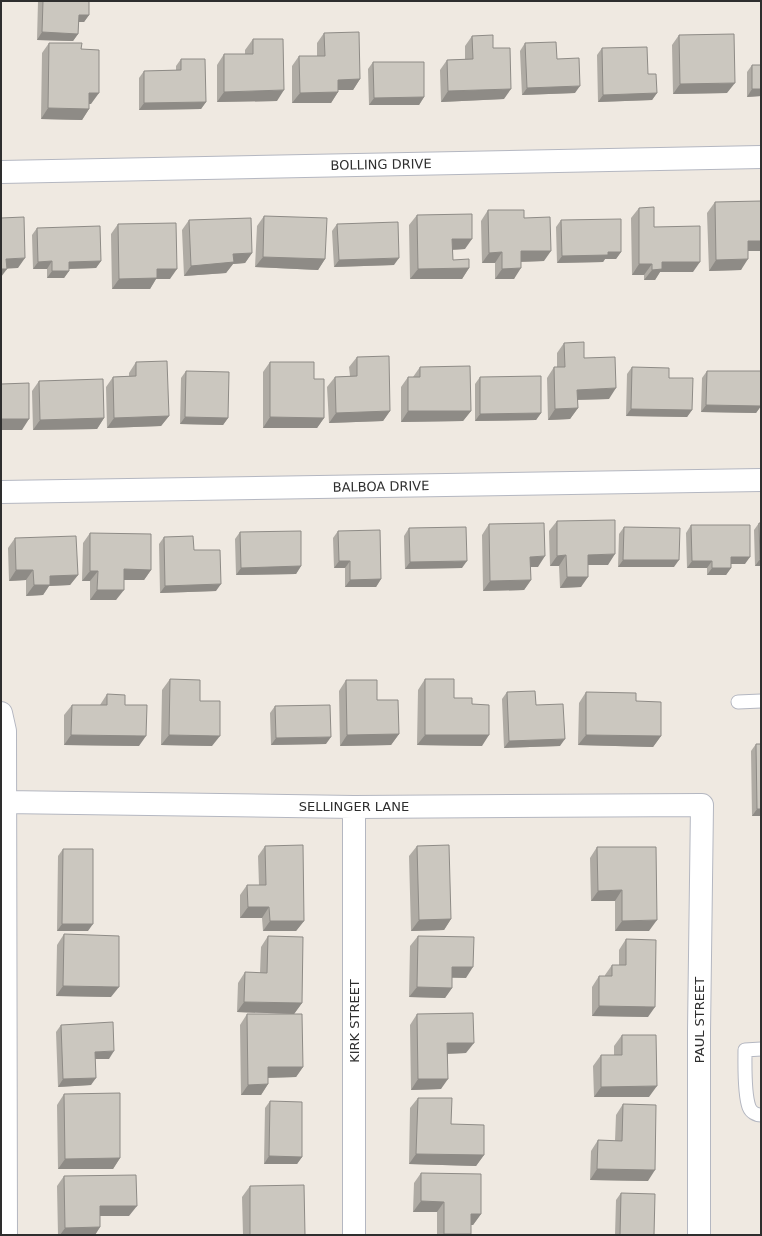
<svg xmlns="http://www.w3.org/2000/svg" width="762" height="1236" font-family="'DejaVu Sans',sans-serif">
<rect width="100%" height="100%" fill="#efe9e1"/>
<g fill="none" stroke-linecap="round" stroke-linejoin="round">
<defs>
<path id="service" d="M738,702L761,701
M761,1049L745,1050C745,1066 744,1093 749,1107C751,1112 756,1115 761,1115"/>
<path id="minor" d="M1,172L761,157
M1,713L5,731L6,1235
M5,802L354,807L702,805L699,1032V1235
M354,807V1235"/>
<path id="tertiary" d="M1,492L761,480"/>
</defs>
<use href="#service" stroke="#b4b7c1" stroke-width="15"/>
<use href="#minor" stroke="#b4b7c1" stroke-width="24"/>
<use href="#tertiary" stroke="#b4b7c1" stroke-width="24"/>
<use href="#service" stroke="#fff" stroke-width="13"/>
<use href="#minor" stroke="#fff" stroke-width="22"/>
<use href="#tertiary" stroke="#fff" stroke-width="22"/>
</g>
<path fill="#afaba4" d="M38,1H89V15L84,22H79L78,34L73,41L37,40Z
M324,33L360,79L353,90H338V92L331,103H292V66L299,56H317V43Z
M679,35L727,93L673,94L672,45Z
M472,36L493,48L504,99L441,102L440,70L447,60L465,59V46Z
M253,39L277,101L217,102V65L224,54H245V50Z
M49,43L91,104H89V109L82,120L41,119L42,53Z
M525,43L557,59L575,93L522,95L520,51Z
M602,48L648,74L657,93L652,100L598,102L597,55Z
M181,59L206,102L201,109L139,110V78L144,71L176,70V66Z
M373,62L424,97L419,105H369L368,69Z
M752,65L761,96L747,97V72Z
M715,202L748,251L741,270L709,271L707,213Z
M639,208L654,227L693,272H660L655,280H644V275H632L631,218Z
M488,210L524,218L544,261L521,262L514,279H495V263H482L481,221Z
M417,215L465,249L453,250V260L469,268L462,279H410L409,225Z
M264,216L325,259L318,270L255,267L257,226Z
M189,220L252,253L245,263L233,264L226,273L184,276L182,230Z
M561,220L621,252L616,259H605L603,262L557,263L556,227Z
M118,224L170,279H156L150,289H112L111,234Z
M337,224L394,265L334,267L332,231Z
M37,228L101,261L96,268L69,269V271L64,278H47V269H33L32,235Z
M564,343L584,358L609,399L577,400L578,408L570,419L548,420L547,378L554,367H557V353Z
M357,357L390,411L383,421L329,423L327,387L335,377L350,376L349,367Z
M136,362L169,416L161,426L107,428L106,387L113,377L129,376V373Z
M270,362L314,379L324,418L317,428H263V372Z
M420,367L471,411L463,421L401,422V387L408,377H413Z
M632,367L692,410L687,417L626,416L627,374Z
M186,371L228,418L223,425L180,424L181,378Z
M707,371L761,406L756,413L701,412L702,378Z
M480,377L541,413L536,420L475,421V384Z
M39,381L104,418L97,429L33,430L32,391Z
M557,521L608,565H588L581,587L560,588L559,566H550L549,531Z
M759,523H761V566H755L754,530Z
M489,524L538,567H531V580L524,590L483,591L482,535Z
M691,525L745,564H731V568L726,575H707V568H687L686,533Z
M624,527L674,567H618L619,534Z
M409,528L462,568L405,569L404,536Z
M338,531L381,579L376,587H345V568H334L333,538Z
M240,532L301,566L296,574L236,575L235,539Z
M90,533L151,570L144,580H124L116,600H90V581H82L83,543Z
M164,537L194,550L216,591L160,593L159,544Z
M15,538L78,575L70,585L49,586L43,595L26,596V580L9,581L8,548Z
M170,679L200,701L212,746L161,745L162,690Z
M425,679L454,698L472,704L482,746L417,745L418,690Z
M346,680L377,700L399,734L391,745L340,746L339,691Z
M507,692L536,705L560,746L504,748L502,699Z
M586,692L636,701L661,736L653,747L578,745L579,703Z
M107,694L125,705L139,746L64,745V715L72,705H100Z
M275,706L326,744L271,745L270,713Z
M756,744L761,816H752L751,751Z
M265,846L304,921L296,931H263L262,918H240V895L247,885H259L258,856Z
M417,846L451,919L444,930L411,931L409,856Z
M597,847L649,931H615V901H591L590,858Z
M63,849L88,931H57L58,856Z
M64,934L111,997L56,996L57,945Z
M268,936L302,1003L294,1014L237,1012L238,983L245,972L260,973L261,947Z
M418,936L466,978H452V988L445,998L409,997L410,946Z
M626,939L648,1017L592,1016V987L599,976H605V975L612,965H619V950Z
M247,1014L303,1067L296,1077L268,1078V1084L261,1095H241L240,1025Z
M417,1014L466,1053L448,1054L441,1089L411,1090L410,1025Z
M61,1025L109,1059H95L91,1085L58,1087L56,1032Z
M622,1035L649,1097H594L593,1066L601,1055H614V1046Z
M64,1094L120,1158L113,1169H58L57,1105Z
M418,1098L484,1155L476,1166L409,1164L410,1108Z
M270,1101L302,1157L297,1164H264L265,1108Z
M623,1104L648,1181L590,1180L591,1151L598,1140L615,1141L616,1115Z
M421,1173L481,1214L473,1225H471L470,1235H437V1212H413L414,1183Z
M64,1176L129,1216H100V1227L95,1235H58L57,1186Z
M250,1186L305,1235H243L242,1197Z
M621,1193L654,1235H615L616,1200Z"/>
<path fill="#8e8b86" d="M79,15H89L84,22H74Z
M42,32L78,34L73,41L37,40Z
M360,79L353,90H331L338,80Z
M735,83L727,93L673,94L680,84Z
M580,86L575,93L522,95L527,88Z
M511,89L504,99L441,102L448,91Z
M752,89H761V96L747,97Z
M284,90L277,101L217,102L224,92Z
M338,92L331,103H292L300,93Z
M89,93H99L91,104H82Z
M657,93L652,100L598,102L603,95Z
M424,97L419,105H369L374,98Z
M206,102L201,109L139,110L144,103Z
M48,108L89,109L82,120L41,119Z
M452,239H472L465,249L445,250Z
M748,241H761V251H741Z
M521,251H551L544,261L514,262Z
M502,252L495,263H482L489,253Z
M608,252H621L616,259H605L603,262L557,263L562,256Z
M252,253L245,263L233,264L226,273L184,276L191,266L233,254Z
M263,257L325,259L318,270L255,267Z
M25,258L18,268L1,269L6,259Z
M399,258L394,265L334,267L339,260Z
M748,259L741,270L709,271L716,260Z
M52,261L47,269H33L38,262Z
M101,261L96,268L64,269L69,262Z
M662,262H700L693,272H660L655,280H644L652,270Z
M639,264H652L644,275H632Z
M469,268L462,279H410L418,269Z
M521,268L514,279H495L502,269Z
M1,269H7L1,277Z
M157,269H177L170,279H156L150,289H112L119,279Z
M52,271H69L64,278H47Z
M616,388L609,399L570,400L577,390Z
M706,405L761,406L756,413L701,412Z
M578,408L570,419L548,420L555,409Z
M631,409L692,410L687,417L626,416Z
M390,411L383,421L329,423L336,413Z
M408,411H471L463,421L401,422Z
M541,413L536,420L475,421L480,414Z
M169,416L161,426L107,428L114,418Z
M185,417L228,418L223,425L180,424Z
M270,417L324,418L317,428H263Z
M104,418L97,429L33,430L40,420Z
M1,419H29L22,430H1Z
M615,554L608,565H581L588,555Z
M566,555L559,566H550L557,556Z
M545,556L538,567H523L530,557Z
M731,557H750L745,564H726Z
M760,559H761V566H755Z
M623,560H679L674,567H618Z
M339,561H350L345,568H334Z
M467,561L462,568L405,569L410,562Z
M692,561H712L707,568H687Z
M301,566L296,574L236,575L241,568Z
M712,568H731L726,575H707Z
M124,569L151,570L144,580H117Z
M16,570H33L26,580L9,581Z
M90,571H98L90,581H82Z
M78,575L70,585L49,586L43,595L26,596L34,585L50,576Z
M567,577H588L581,587L560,588Z
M381,579L376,587H345L350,580Z
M531,580L524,590L483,591L490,581Z
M221,584L216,591L160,593L165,586Z
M97,590H124L116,600H90Z
M399,734L391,745L340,746L347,735Z
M71,735L146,736L139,746L64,745Z
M169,735L220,736L212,746L161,745Z
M425,735H489L482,746L417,745Z
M586,735L661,736L653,747L578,745Z
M331,737L326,744L271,745L276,738Z
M565,739L560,746L504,748L509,741Z
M757,809H761V816H752Z
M622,890L615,901H591L598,891Z
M248,907H269L262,918H240Z
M451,919L444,930L411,931L419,920Z
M657,920L649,931H615L622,921Z
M270,921H304L296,931H263Z
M62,924H93L88,931H57Z
M452,967H473L466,978L445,977Z
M63,986L119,987L111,997L56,996Z
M417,987L452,988L445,998L409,997Z
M244,1002L302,1003L294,1014L237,1012Z
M599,1006L655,1007L648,1017L592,1016Z
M447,1043H474L466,1053L440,1054Z
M114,1051L109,1059H90L95,1052Z
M268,1067H303L296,1077L260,1078Z
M96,1078L91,1085L58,1087L63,1079Z
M418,1079H448L441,1089L411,1090Z
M268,1084L261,1095H241L248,1085Z
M657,1086L649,1097H594L601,1087Z
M416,1154L484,1155L476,1166L409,1164Z
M269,1156L302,1157L297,1164H264Z
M120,1158L113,1169H58L65,1159Z
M597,1169L655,1170L648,1181L590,1180Z
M421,1201L444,1202L437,1212H413Z
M100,1206H137L129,1216H93Z
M471,1214H481L473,1225H464Z
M100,1227L95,1235H60L65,1228Z
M444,1234H471L470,1235H443Z"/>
<path fill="#cbc7bf" stroke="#8e8b86" d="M43,1H89V15H79L78,34L42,32Z
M359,32L360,79L338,80V92L300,93L299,56H325L324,33Z
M734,34L735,83L680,84L679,35Z
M493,35V48H510L511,89L448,91L447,60L473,59L472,36Z
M253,39H283L284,90L224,92V54H253Z
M556,42L557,59L579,58L580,86L527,88L525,43Z
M49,43H82L81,49L99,50V93H89V109L48,108Z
M647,47L648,74H656L657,93L603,95L602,48Z
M181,59H205L206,102L144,103V71L181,70Z
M373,62H424V97L374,98Z
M752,65H761V89H752Z
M761,201V241H748V259L716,260L715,202Z
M654,207V227L700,226V262H662V269L652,270V264H639V208Z
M488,210H524V218L550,217L551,251H521V268L502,269V252L489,253Z
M472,214V239H452L453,260L469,259V268L418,269L417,215Z
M264,216L327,218L325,259L263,257Z
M24,217L25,258L6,259L7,269H1V218Z
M251,218L252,253L233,254L234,262L191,266L189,220Z
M621,219V252H608V255L562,256L561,220Z
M398,222L399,258L339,260L337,224Z
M176,223L177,269H157V278L119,279L118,224Z
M100,226L101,261L69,262V271H52V261L38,262L37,228Z
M584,342V358L615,357L616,388L577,390L578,408L555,409L554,367H565L564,343Z
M389,356L390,411L336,413L335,377L357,376V357Z
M167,361L169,416L114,418L113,377L136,376V362Z
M270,362H314V379H324V418L270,417Z
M470,366L471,411H408V377H420V367Z
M632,367L669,368V378H693L692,410L631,409Z
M186,371L229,372L228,418L185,417Z
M707,371H761V406L706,405Z
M541,376V413L480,414V377Z
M103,379L104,418L40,420L39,381Z
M29,383V419H1V384Z
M615,520V554L588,555V577H567L566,555L557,556V521Z
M544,523L545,556L530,557L531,580L490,581L489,524Z
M759,523H761V559H760Z
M691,525H750V557H731V568H712V561H692Z
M466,527L467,561L410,562L409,528Z
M624,527L680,528L679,560H623Z
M380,530L381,579L350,580V561H339L338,531Z
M301,531V566L241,568L240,532Z
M90,533L151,534V570L124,569V590H97L98,571H90Z
M76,536L78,575L50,576V585H34L33,570H16L15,538Z
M193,536L194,550H220L221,584L165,586L164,537Z
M170,679L200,680V701H220V736L169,735Z
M425,679H454V698H472V704L489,705V735H425Z
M346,680H377V700H398L399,734L347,735Z
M535,691L536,705L563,704L565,739L509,741L507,692Z
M586,692L636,693V701L661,702V736L586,735Z
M107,694L125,695V705H147L146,736L71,735L72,705H107Z
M330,705L331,737L276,738L275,706Z
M756,744H761V809H757Z
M303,845L304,921H270L269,907H248L247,885H266L265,846Z
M449,845L451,919L419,920L417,846Z
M597,847H656L657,920L622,921V890L598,891Z
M63,849H93V924H62Z
M64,934L119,936V987L63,986Z
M268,936L303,937L302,1003L244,1002L245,972L267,973Z
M418,936L474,937L473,967H452V988L417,987Z
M626,939L656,940L655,1007L599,1006V976H612V965H626Z
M473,1013L474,1043H447L448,1079H418L417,1014Z
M247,1014H302L303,1067H268V1084L248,1085Z
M113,1022L114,1051L95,1052L96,1078L63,1079L61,1025Z
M622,1035H656L657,1086L601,1087V1055H622Z
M120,1093V1158L65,1159L64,1094Z
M418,1098H452L451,1124L484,1125V1155L416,1154Z
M270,1101L302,1102V1157L269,1156Z
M623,1104L656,1105L655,1170L597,1169L598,1140L622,1141Z
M421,1173L481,1174V1214H471V1234H444V1202L421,1201Z
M136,1175L137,1206H100V1227L65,1228L64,1176Z
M304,1185L305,1235H250V1186Z
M621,1193L655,1194L654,1235H620Z"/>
<g text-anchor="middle" stroke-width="3.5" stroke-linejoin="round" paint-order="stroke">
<g font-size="13" fill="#2e2e2e" stroke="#fff">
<text transform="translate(381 164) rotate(-1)" y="5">BOLLING DRIVE</text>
<text transform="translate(381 486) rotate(-1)" y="5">BALBOA DRIVE</text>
<text x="354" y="811">SELLINGER LANE</text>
<text transform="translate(699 1020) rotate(-90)" y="5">PAUL STREET</text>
<text transform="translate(354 1021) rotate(-90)" y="5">KIRK STREET</text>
</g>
</g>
<rect width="762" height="1236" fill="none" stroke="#2e2e2e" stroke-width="4"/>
</svg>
